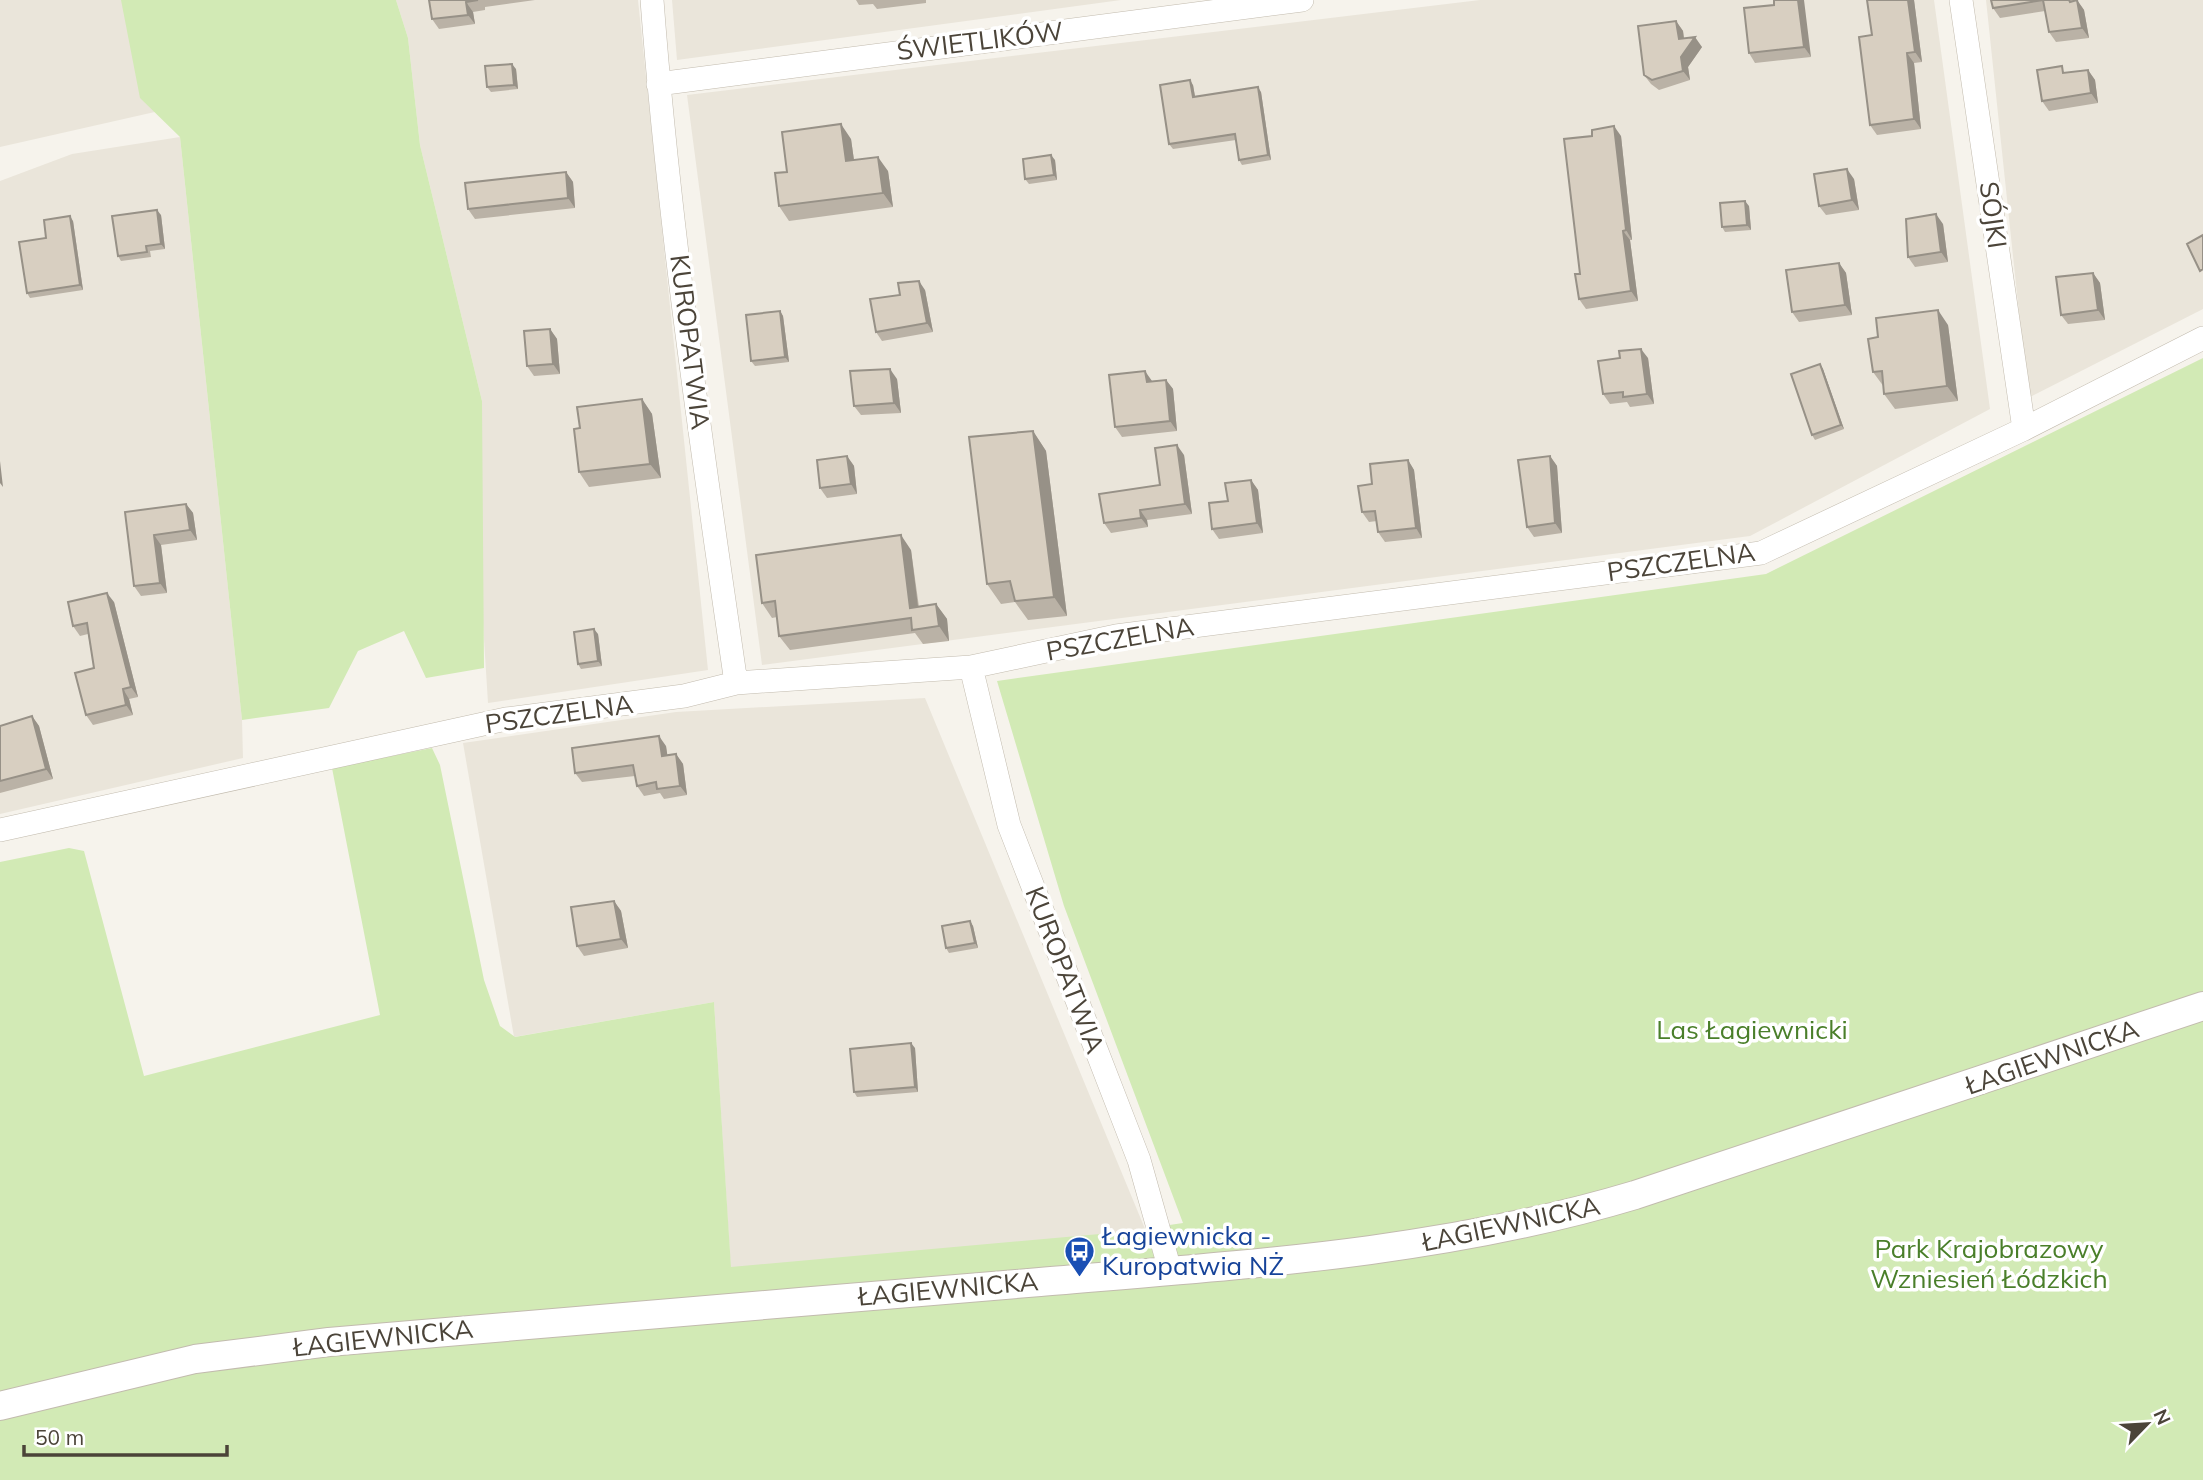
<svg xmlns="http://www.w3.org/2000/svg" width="2203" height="1480" font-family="Mulish,sans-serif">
<rect width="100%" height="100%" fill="#f6f3ec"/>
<path fill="#eae5da" d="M0,0H151L168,109L0,147Z
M396,0H638L708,670L488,703L482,607V401L420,145L408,38Z
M672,0H1121L677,60Z
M1480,0H1934L1990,409L1750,536L762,665L687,95Z
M1986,0H2203V309L2028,398Z
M180,137L242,720L243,758L0,814V181L72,154Z
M925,698L1155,1253L732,1288L714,1002L514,1037L463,743L676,712Z"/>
<path fill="#d2eab5" d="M121,0H396L408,38L420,145L482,401L484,668L426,678L404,631L358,651L329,708L242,720L180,137L140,98Z
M2203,358V1480H0V862L69,848L84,851L144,1076L380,1015L332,768L432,748L440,765L484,980L500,1026L515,1037L714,1002L731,1267L1122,1232L1183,1223L1064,906L997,681L1766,574Z"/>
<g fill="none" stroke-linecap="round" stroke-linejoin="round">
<defs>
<path id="minor" d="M652,0C669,228 703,456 736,683
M1961,0L2024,429
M658,84L1302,0
M971,667L1009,825L1139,1160L1170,1270
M0,830L506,719L684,696L736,683L971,667L1116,636L1761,553L2024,429L2203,338"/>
<path id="tertiary" d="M0,1406L195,1359L329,1342C566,1321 803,1302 1040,1282C1240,1265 1442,1253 1635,1195L2203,1006"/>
</defs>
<use href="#minor" stroke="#c2bbae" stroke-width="24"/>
<use href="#tertiary" stroke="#c2bbae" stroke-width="30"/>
<use href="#minor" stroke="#fff" stroke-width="23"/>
<use href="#tertiary" stroke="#fff" stroke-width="28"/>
</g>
<path fill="#bab2a6" d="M429,0H535L485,7V10L473,12L475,24L439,29L432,19Z
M856,0H926V3L877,9L873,4L859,5Z
M1774,0L1811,57L1755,63L1749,53L1774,5Z
M1914,0L1922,62L1914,63L1921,129L1877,135L1870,125L1872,35Z
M1991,0H2077L2084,10L2089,38L2056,42L2049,32L2045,11L2000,18L1993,8Z
M1676,21L1683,31L1684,38L1702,47L1688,67L1690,80L1659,90L1651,84L1644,75Z
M516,69L518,89L491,92L487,87Z
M2088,70L2095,80L2098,103L2049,111L2042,101Z
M1193,85L1195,97L1261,92L1271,160L1242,165L1239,160L1236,140L1173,149L1169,144Z
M1592,136H1621L1632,240H1630L1638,301L1586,309L1579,299Z
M851,139L854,160L888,171L893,207L789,221L779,206L787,172Z
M1055,160L1057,180L1029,184L1025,179Z
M566,172L573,182L575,208L475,219L468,209Z
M1854,179L1859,210L1826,215L1819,206Z
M1749,206L1751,230L1725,232L1722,227Z
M161,215L165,249L150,251L151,257L121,261L118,256Z
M73,221L83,290L30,298L27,293L46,238Z
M1943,224L1948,262L1915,267L1908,257Z
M1839,263L1846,273L1852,315L1799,322L1792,312Z
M2093,273L2100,283L2105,320L2068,324L2061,315Z
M925,290L933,332L882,341L876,332L900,295Z
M780,311L783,316L789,362L755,366L751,361Z
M1948,325L1958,401L1895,409L1884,394V387L1873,372Z
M550,329L557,339L560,374L534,376L527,366Z
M1648,358L1654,404L1630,407L1627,402L1610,404L1603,394Z
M1820,364L1823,369L1844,429L1815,440L1812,435Z
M897,379L901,413L861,415L854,406Z
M1166,380L1173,389L1177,431L1122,437L1115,427L1152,381Z
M642,399L652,414L661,478L589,487L579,472L580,428Z
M1033,431L1046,451L1067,616L1028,620L1015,602L1001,604L987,584Z
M1184,455L1192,514L1147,520L1148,527L1111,533L1104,523L1160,485Z
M847,456L854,466L857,494L827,498L820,488Z
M1550,456L1557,466L1562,533L1534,537L1527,527Z
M1408,460L1414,470L1422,538L1385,542L1378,532L1377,521L1369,522L1362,512L1372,484Z
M1251,480L1258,490L1263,533L1219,539L1212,529L1228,501Z
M186,504L193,513L197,540L161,545L167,593L141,596L134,586L125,512Z
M911,550L919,607L936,604L947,619L949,641L923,644L915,633L790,650L779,636L777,617L772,618L762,603Z
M114,602L138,697L129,699L133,715L93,725L86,715L94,668L88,634L80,636L73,626Z
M598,634L602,666L581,669L578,664Z
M32,716L39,726L53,779L0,793V726Z
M666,746L667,755L676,754L683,764L687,795L664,799L660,793L644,796L637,786L635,776L582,782L575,773Z
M614,901L621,911L628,948L584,956L577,946Z
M970,921L973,926L978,948L949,953L946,948Z
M915,1048L918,1092L857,1097L854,1092Z"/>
<path fill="#979187" d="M1798,0H1804L1811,57L1804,47Z
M1908,0H1914L1922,62L1915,52Z
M2077,0L2084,10L2089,38L2082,28Z
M466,2L473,12L475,24L468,15Z
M1676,21L1683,31L1685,49L1679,39Z
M1695,37L1702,47L1688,67L1690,80L1683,71L1681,57Z
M1907,53L1914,63L1921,129L1914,119Z
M512,64L516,69L518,89L514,85Z
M2088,70L2095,80L2098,103L2091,93Z
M1190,80L1193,85L1196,102L1193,97Z
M1258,87L1261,92L1271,160L1268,155Z
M841,124L851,139L856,175L846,161Z
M1614,126L1621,136L1632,240L1626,230Z
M1051,155L1055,160L1057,180L1054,175Z
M878,157L888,171L893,207L883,193Z
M1847,169L1854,179L1859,210L1852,200Z
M566,172L573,182L575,208L568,198Z
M1745,201L1749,206L1751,230L1747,225Z
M157,210L161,215L165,249L161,244Z
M1936,214L1943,224L1948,262L1941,252Z
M70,216L73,221L83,290L80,285Z
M1623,231L1630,240L1638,301L1631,291Z
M1839,263L1846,273L1852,315L1845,305Z
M2093,273L2100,283L2105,320L2098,310Z
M919,281L925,290L933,332L927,323Z
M1938,310L1948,325L1958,401L1947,386Z
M780,311L783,316L789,362L785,357Z
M550,329L557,339L560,374L553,364Z
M1641,349L1648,358L1654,404L1647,394Z
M1820,364L1823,369L1844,429L1841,425Z
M890,369L897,379L901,413L894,403Z
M1145,371L1152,381L1147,382Z
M1166,380L1173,389L1177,431L1170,421Z
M642,399L652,414L661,478L650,464Z
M1033,431L1046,451L1067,616L1054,597Z
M1177,445L1184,455L1192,514L1185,504Z
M847,456L854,466L857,494L851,484Z
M1550,456L1557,466L1562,533L1555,523Z
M1408,460L1414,470L1422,538L1416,528Z
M0,461L3,487L0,483Z
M1251,480L1258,490L1263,533L1257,523Z
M186,504L193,513L197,540L190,530Z
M1140,510L1147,520L1148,527L1141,518Z
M154,535L161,545L167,593L160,583Z
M901,535L911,550L920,623L910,608Z
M107,593L114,602L138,697L131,687Z
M936,604L947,619L949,641L939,626Z
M594,629L598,634L602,666L598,661Z
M123,689L129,699L133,715L126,705Z
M32,716L39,726L53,779L46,769Z
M659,736L666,746L669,766L662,756Z
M676,754L683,764L687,795L680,786Z
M614,901L621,911L628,948L621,939Z
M970,921L973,926L978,948L975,943Z
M911,1043L915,1048L918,1092L915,1087Z"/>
<path fill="#d8cfc1" stroke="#979187" stroke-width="2" d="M429,0H478L466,2L468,15L432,19Z
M1774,0H1798L1804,47L1749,53L1744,8L1774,5Z
M1867,0H1908L1915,52L1907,53L1914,119L1870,125L1859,37L1872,35Z
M1991,0H2069L2070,2L2077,0L2082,28L2049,32L2043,0L1993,8Z
M1676,21L1679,39L1695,37L1681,57L1683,71L1652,80L1644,75L1638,26Z
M512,64L514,85L487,87L485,66Z
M2062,66L2063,73L2088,70L2091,93L2042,101L2037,70Z
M1190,80L1193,97L1258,87L1268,155L1239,160L1235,134L1169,144L1160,85Z
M841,124L846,161L878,157L883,193L779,206L775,173L787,172L782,132Z
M1614,126L1626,230L1623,231L1631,291L1579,299L1575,274H1580L1564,139L1592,136V130Z
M1051,155L1054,175L1025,179L1023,159Z
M1847,169L1852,200L1819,206L1814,174Z
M566,172L568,198L468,209L465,183Z
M1745,201L1747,225L1722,227L1720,203Z
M157,210L161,244L146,246L147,252L118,256L112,216Z
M1936,214L1941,252L1908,257L1906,219Z
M70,216L80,285L27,293L19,242L46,238L44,220Z
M2203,235V269L2200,271L2187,244Z
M1839,263L1845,305L1792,312L1786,270Z
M2093,273L2098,310L2061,315L2056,277Z
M919,281L927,323L876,332L870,299L900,295L898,283Z
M1938,310L1947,386L1884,394L1882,371L1873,372L1868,339L1878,337L1876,318Z
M780,311L785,357L751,361L746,315Z
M550,329L553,364L527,366L524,331Z
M1641,349L1647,394L1623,397V392L1603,394L1598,361L1620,358L1619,351Z
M1820,364L1841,425L1812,435L1791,374Z
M890,369L894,403L854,406L850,371Z
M1145,371L1147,382L1166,380L1170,421L1115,427L1109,375Z
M642,399L650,464L579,472L574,429L580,428L577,407Z
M1033,431L1054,597L1015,601L1010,581L987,584L969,437Z
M1177,445L1185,504L1140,510L1141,518L1104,523L1099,494L1160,485L1155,448Z
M847,456L851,484L820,488L817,460Z
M1550,456L1555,523L1527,527L1518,460Z
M1408,460L1416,528L1378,532L1375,511L1362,512L1358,486L1372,484L1370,464Z
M1251,480L1257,523L1212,529L1209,503L1228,501L1225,483Z
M186,504L190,530L154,535L160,583L134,586L125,512Z
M901,535L910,608L936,604L939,626L912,630L911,618L779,636L775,601L762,603L756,555Z
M107,593L131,687L123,689L126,705L86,715L75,673L94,668L87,623L73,626L68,602Z
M594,629L598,661L578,664L574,632Z
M32,716L46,769L0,781V726Z
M659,736L662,756L676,754L680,786L657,789L656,782L637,786L633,765L575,773L572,748Z
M614,901L621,939L577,946L571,907Z
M970,921L975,943L946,948L942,926Z
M911,1043L915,1087L854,1092L850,1049Z"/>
<defs>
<symbol id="bus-pin" viewBox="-11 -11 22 30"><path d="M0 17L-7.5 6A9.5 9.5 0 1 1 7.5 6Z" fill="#1a4fb4" stroke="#fff"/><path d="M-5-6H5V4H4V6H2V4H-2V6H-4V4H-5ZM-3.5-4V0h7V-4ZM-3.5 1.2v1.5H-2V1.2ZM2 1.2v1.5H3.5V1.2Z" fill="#fff"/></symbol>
</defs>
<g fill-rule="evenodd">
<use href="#bus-pin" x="1062" y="1234" width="35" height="47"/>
</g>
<g text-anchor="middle" stroke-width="7" stroke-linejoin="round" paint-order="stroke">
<g font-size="26" fill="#4b4439" stroke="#fff">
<text transform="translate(980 41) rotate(-7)" y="9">ŚWIETLIKÓW</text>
<text transform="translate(1993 215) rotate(82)" y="9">SÓJKI</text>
<text transform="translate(690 342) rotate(83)" y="9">KUROPATWIA</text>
<text transform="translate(1681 562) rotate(-8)" y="9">PSZCZELNA</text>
<text transform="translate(1120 639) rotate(-10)" y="9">PSZCZELNA</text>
<text transform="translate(559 714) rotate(-8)" y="9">PSZCZELNA</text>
<text transform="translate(1065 970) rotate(69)" y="9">KUROPATWIA</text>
<text transform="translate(2052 1057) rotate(-19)" y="9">ŁAGIEWNICKA</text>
<text transform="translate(1511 1224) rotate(-12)" y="9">ŁAGIEWNICKA</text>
<text transform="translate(948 1289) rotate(-5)" y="9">ŁAGIEWNICKA</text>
<text transform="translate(383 1338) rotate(-6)" y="9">ŁAGIEWNICKA</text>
</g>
<g font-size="26" fill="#4a7f2a" stroke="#fff">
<text x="1752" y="1039">Las Łagiewnicki</text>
<text x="1989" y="1258">Park Krajobrazowy<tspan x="1989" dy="30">Wzniesień Łódzkich</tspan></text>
</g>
<g font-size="26" fill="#164399" stroke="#fff" text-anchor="start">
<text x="1102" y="1245">Łagiewnicka -<tspan x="1102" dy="30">Kuropatwia NŻ</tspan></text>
</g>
</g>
<g transform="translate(2147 1424) rotate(65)" stroke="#ffffff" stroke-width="5" paint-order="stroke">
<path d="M0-5L12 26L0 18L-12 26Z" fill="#4b4439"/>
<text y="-10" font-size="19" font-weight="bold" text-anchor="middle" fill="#4b4439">N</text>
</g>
<path d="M24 1445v10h203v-10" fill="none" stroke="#4b4439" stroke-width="3.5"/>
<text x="35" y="1445" font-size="21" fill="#4b4439" stroke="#ffffff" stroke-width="5" paint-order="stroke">50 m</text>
</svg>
